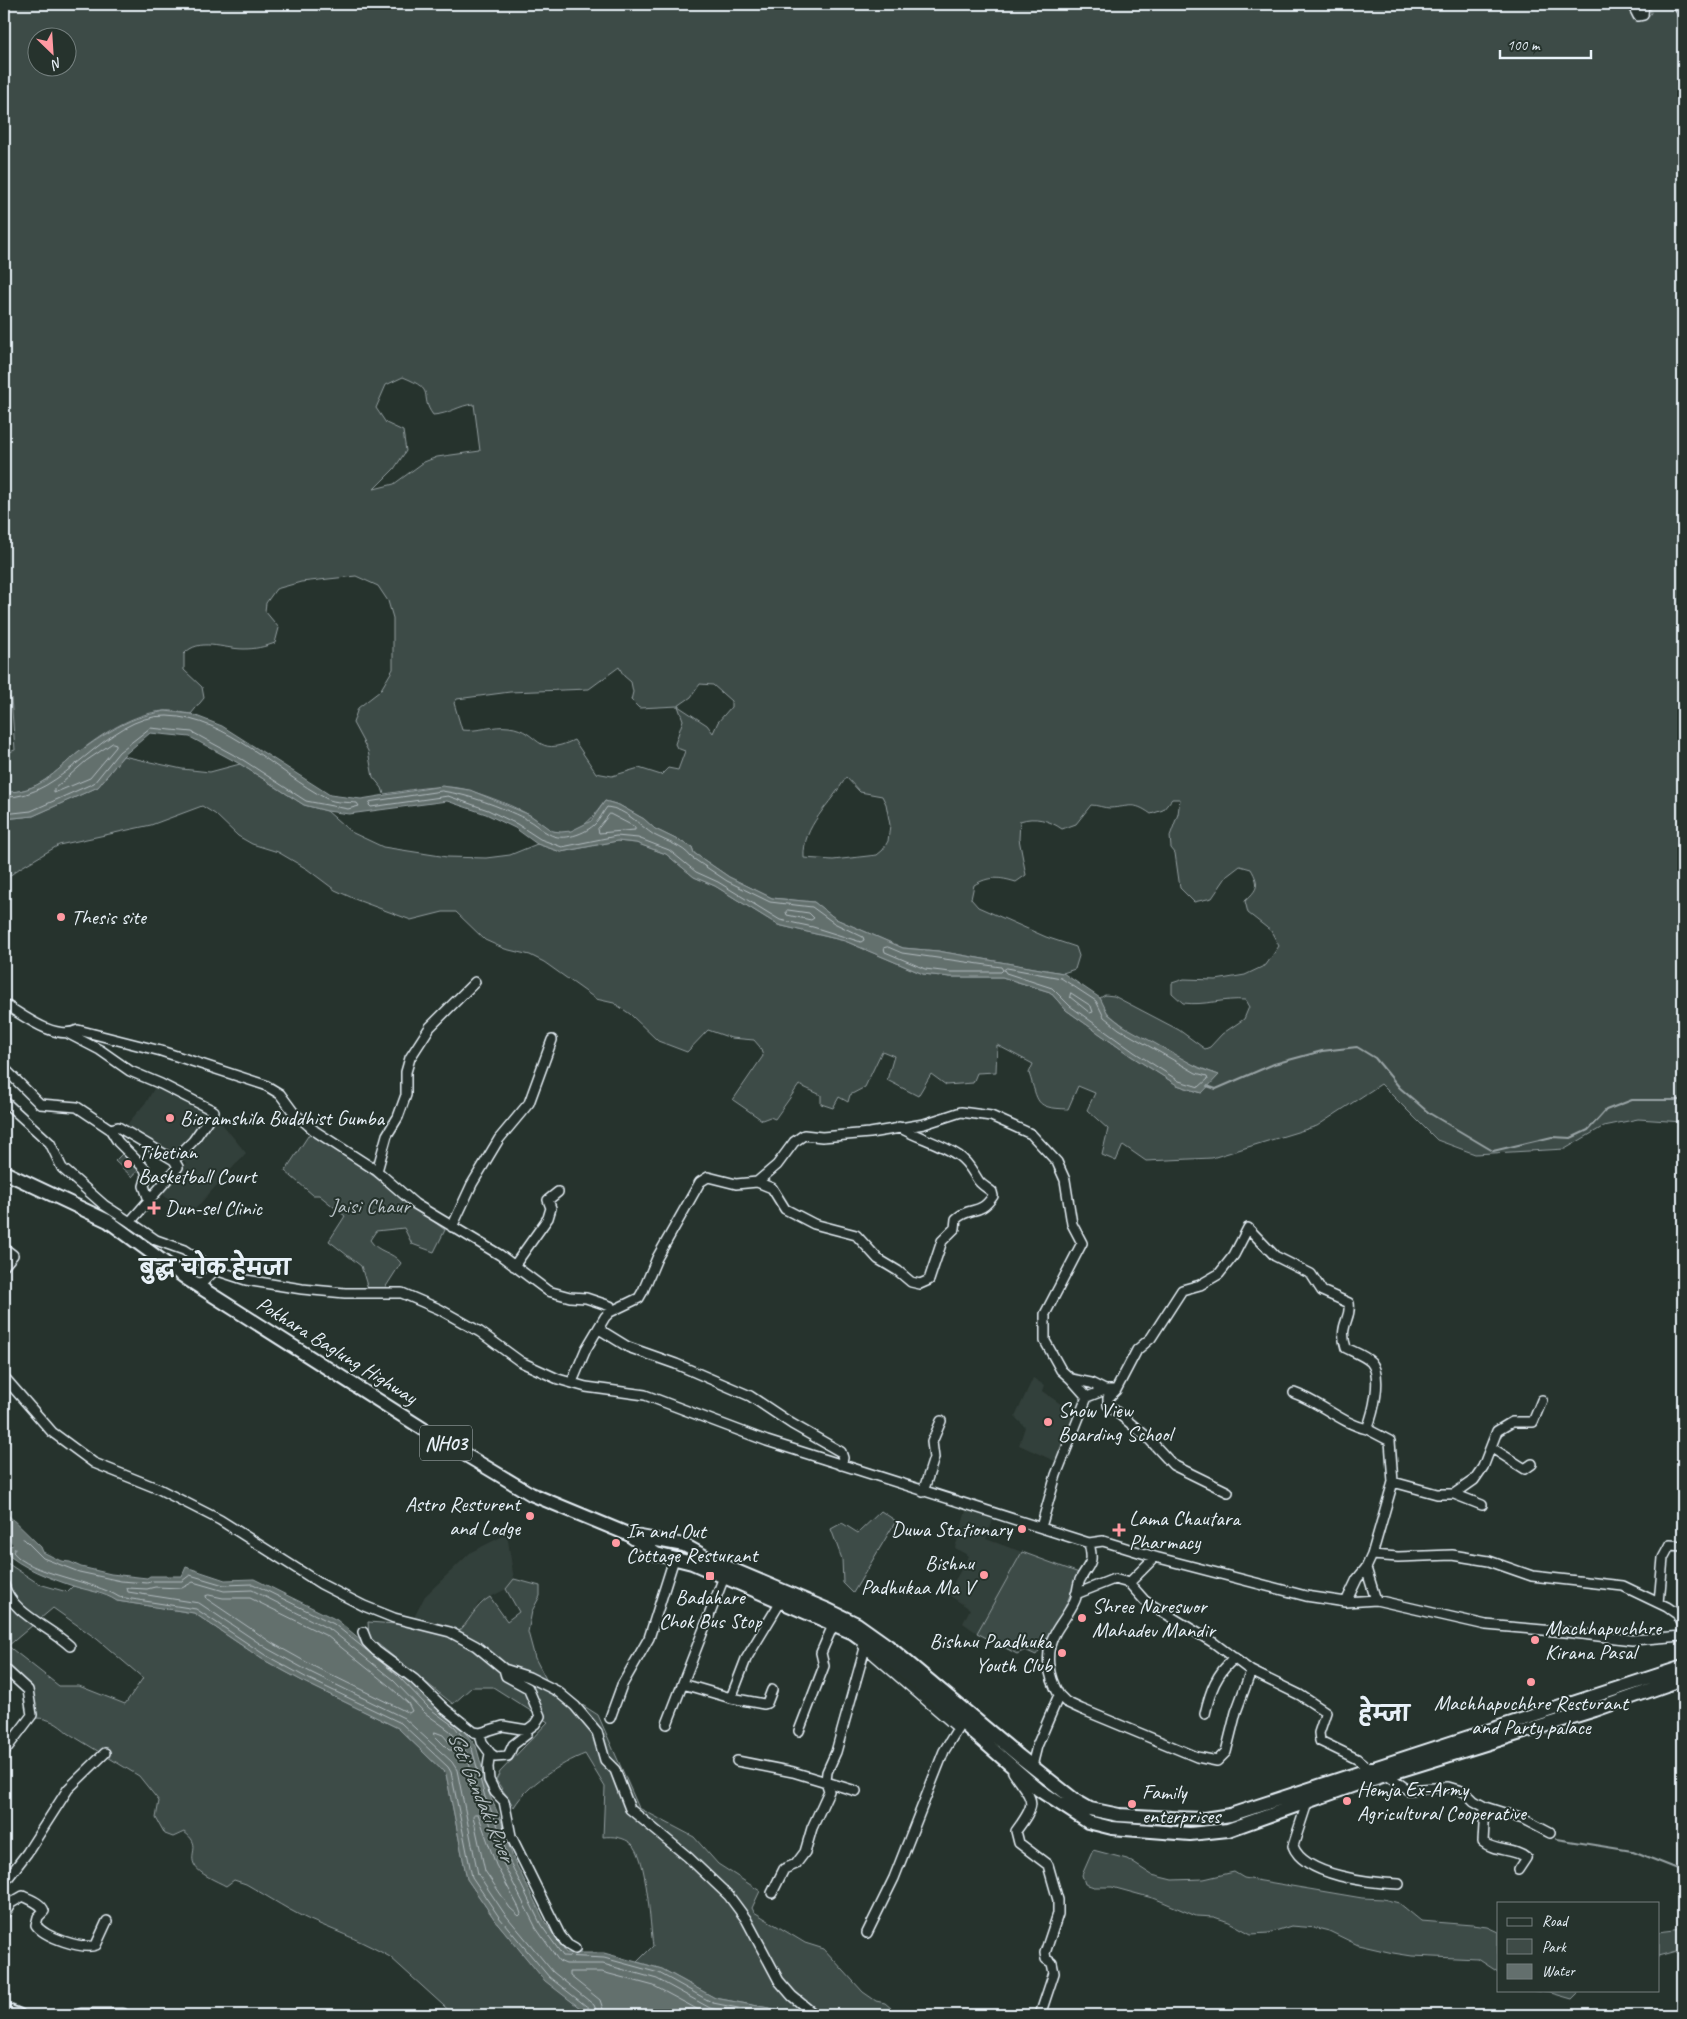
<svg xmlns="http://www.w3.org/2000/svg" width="1687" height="2019" font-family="Caveat,'Playpen Sans Deva',sans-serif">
<rect width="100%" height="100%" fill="#26332d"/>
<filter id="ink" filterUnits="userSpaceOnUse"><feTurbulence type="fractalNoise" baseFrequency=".02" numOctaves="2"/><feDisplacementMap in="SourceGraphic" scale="10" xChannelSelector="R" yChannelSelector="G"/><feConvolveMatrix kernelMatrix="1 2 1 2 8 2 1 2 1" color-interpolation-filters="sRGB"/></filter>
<g filter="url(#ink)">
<path fill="#333f3a" d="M157,1083L210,1114L176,1156L123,1129L147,1101Z
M214,1114L246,1153L188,1217L160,1192L186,1163L180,1157Z
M1033,1378L1044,1385L1042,1391L1078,1416L1059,1463L1019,1445L1025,1427L1015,1417Z
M966,1511L994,1518L986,1539L1022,1552L977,1633L963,1623L970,1609L947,1594L969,1556L955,1548Z
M507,1534L514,1579L506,1589L479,1603L464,1628L455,1635L410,1625L425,1596L449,1573L471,1552Z"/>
<path fill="#3e4b47" stroke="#939ea0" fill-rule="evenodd" d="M4,4H1629L1638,19L1645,20L1651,13L1650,4H1675L1683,16V1122L1638,1119L1604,1126L1565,1149L1475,1154L1437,1140L1381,1084L1317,1126L1212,1158L1146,1161L1123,1145L1116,1161L1102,1155L1108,1129L1087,1110L1095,1093L1078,1086L1068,1109C1034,1108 1039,1103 1029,1073L1033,1064L997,1045L996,1072L977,1073L973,1083L946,1085L931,1074L918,1096L887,1080L894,1056L882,1051L865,1087L850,1095L848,1102L839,1097L833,1108L821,1104V1095L799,1085L775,1119L770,1117L762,1120L733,1100L763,1056L760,1047L754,1040L731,1038L708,1030L687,1052L658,1041L630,1014L614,1003L596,999L544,962L530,955L505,949L485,940L456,912H443L411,920L357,900L335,890L307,869L278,852L252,844L238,836L215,814L202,806L151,825L59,845L20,868L4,880V819L33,816L98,787L123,756L182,769L210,772L240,764L304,805L327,811L351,832L383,847L447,857L486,858L510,855L537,844L561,852L617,841L636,843L666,854L694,877L715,886L778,925L845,941L923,974L950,977H1002L1050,992L1066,1010L1131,1056L1177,1085L1201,1093L1219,1075C1189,1065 1133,1036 1110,1015C1105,1011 1103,1004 1100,998L1105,995L1114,996L1179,1030L1205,1049L1210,1047L1222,1034L1244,1019L1249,1007L1245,1000C1224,998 1205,1006 1183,1003L1172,993V983L1184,979L1216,980L1245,975L1266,965L1279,946L1271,931L1248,913L1245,901C1258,889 1260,885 1251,869L1240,866L1227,876L1212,898L1194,902L1180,888L1175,853L1171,848L1170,836L1178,814L1180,799H1172L1163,810L1151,814C1133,801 1130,807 1110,808C1104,808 1097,805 1091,805L1076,824L1062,829C1049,820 1035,816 1020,821L1019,839L1026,875L1016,882C999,877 989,876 974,885L971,899L978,907L1046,937L1076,947L1079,956L1075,969L1063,973L938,951L903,948L836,919L814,902L772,898L729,877L694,853L692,847L655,829L644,819L619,805L605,801C593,817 578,839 553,831C545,828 538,820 531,816C514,806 490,797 471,791C443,782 413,790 384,794L382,788L373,777L368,751L353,723L358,708L380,691L393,669V618L388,601L378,586L356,576L301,582L276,589L266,603L265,611L279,628L275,643C264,647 255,649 244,649C223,649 199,637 184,654V670L202,687L204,698L191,714C183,713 173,710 164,711C134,713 102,734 79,752C54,772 39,793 4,792V754L15,750L11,698L4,697ZM38,38H68V68H38ZM403,377C438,391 418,395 433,415C450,414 459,405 474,404L480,451L437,457L424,462L394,484L374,489L394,469L406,451L403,431L386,423L376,408L386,385ZM619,667L624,676L631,682L633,692L631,700L639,708L678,706L683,720L675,744L677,748L685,751L678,770L668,768L661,775L639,768L612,776L596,773L574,740C534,759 541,731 509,727C493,725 478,732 462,730L454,703L457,699L510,692L589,689ZM700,684L713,685L731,701V707L718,722L713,733L707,725L678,706L691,697ZM846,777L860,792L882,796L886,804L890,825L888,841L883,850L877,855L833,860L804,858C802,825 831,805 846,777Z
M310,1133L331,1144L445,1230L434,1252L412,1244L404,1228L376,1231L370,1240C378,1253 392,1251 401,1263L385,1288L368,1289L361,1266L329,1241L345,1216L319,1195H313L285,1171Z
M124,1152L140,1168L132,1177L115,1161Z
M881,1511L896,1521L853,1593L843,1583L842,1559L831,1529L842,1523L858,1533Z
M1022,1552L1079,1573L1061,1617L1036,1655L1025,1650L1017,1654L977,1633Z
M4,1561L39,1584L67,1592L73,1586L107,1594L117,1601L194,1613L262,1659L306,1683L398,1728L446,1774L467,1879L495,1920L545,1980L589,2015H454L390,1957C366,1943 341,1933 317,1923C292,1913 269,1897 246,1884L234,1880L226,1886C217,1881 198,1874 194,1864C189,1852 202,1845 184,1832L173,1837L165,1834L156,1818L159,1801L139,1776L68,1733C58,1724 49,1718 36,1718C36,1686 27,1684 4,1665ZM53,1608L97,1639L143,1678L125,1704L79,1686H59L8,1646Z
M514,1579L540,1586V1596L532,1611L528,1632L535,1658L548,1683L598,1715L639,1808L694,1837L718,1864L760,1891L752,1908L754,1912L805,1943L824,1949L863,1992L876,2001L885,2003L899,2015H782L774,2009L715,1998L662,1969L637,1962L653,1946C650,1925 647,1856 632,1844C624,1837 613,1836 603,1837L605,1787L585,1754C561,1763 527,1785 514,1807L496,1780L500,1772L548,1722L493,1687H472L453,1704L369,1637L368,1622L410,1625L455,1635C470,1623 473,1607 490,1597L507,1621L519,1612L506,1589Z
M1093,1850L1127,1859L1152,1875L1172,1880L1204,1879L1234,1872L1244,1878L1362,1898L1383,1899L1399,1903L1421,1921L1472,1925L1487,1927L1498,1932V1972L1478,1959L1412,1956L1393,1953L1358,1945L1329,1931L1317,1928L1291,1926L1269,1933L1251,1934L1229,1922L1214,1917L1196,1916L1156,1899L1112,1887H1094L1085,1884L1082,1875Z
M1683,1929V1953L1676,1952L1658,1957V1932Z
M1529,1990H1581L1572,1999L1551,1993Z"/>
<path fill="#636f6d" stroke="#98a3a5" d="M165,711L191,714L222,726L330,795L361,799L442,786L470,790L530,815L552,831L561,832L571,831L591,821L605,801L619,805L644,819L655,829L692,847L694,853L729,877L772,898L814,902L836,919L903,948L938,951L1063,973L1100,998L1108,1014L1122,1025L1199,1068L1219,1075L1202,1093L1177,1085L1131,1056L1066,1010L1050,992L1002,977H950L923,974L845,941L778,925L715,886L694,877L666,854L636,843L617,841L561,852L537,844L515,828L486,814L447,801L349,814L327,811L304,805L240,764L190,737L150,733L123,756L98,787L33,816L4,819V792C39,793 54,772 79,752C89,745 100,737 111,731C128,720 145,715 165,711Z
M4,1511L41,1547L43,1552L61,1561L70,1562L81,1567L111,1574L147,1578L150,1576H182L186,1567L225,1580L254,1579L337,1620L421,1690L433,1705L458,1724L476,1746L490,1796L501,1820L513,1858L545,1922L566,1953H604L662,1969L715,1998L774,2009L782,2015H589L545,1981L495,1920L467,1879L446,1774L398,1728L306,1683L262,1659L194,1613L117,1601C103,1592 89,1591 73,1586C50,1578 21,1568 4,1551V1548L13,1545L15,1540L12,1534L4,1532Z"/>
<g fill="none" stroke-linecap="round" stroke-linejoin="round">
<path stroke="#b3bdc0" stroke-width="1" d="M113,743L116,744V747L90,778L54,793V789L86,761Z
M442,791C470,795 499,806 526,819C534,823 541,830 549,834C562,842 586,834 596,823C600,819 603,812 607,807C626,809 639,825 654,835C667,842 683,846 691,857L727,881L770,902L812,907L834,923L863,937L864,940L861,942L813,927L780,920L718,882L696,872L669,850L638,838L616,836L562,847L540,839L517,824L488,810L448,796L371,807L369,805L370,802Z
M4,797C64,800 105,714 167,716C229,718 275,772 327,799C335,803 348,802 357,803L359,806L348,809L306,801L243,760L192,732L150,728L119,752L94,783L31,811L4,814
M610,814L635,827V830L599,833L598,829Z
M788,910L809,913L814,918L811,920L787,915L786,912Z
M888,947L902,953L1001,967L1003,970L1001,972H950L925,969L885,952L884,948Z
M1007,968L1061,978L1096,1001L1104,1017L1119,1029L1196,1073L1207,1076L1208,1079L1199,1087L1179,1081L1134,1052L1070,1006L1052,988L1006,973L1004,970Z
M1071,993L1091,1006L1093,1012L1090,1013L1070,997Z
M209,1595L223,1598H250L327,1636L388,1685L408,1703L412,1711L409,1713L315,1667L272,1643L207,1599L206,1596Z
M435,1732L443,1735L453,1747V1750H449L435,1736Z
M475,1814H478L496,1865L519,1908L521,1914L519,1916L510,1908L485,1871L473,1816Z
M592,2015L590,2009L549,1977L499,1917L472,1877L451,1772L448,1767L401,1723L309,1679L265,1655L196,1609L119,1597C95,1581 29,1574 13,1552L20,1539H24L43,1558L79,1572L121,1581L147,1583L153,1581H182L190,1575L224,1585L253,1584L334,1624L397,1675L429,1708L455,1727L472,1749L485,1797L496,1821L509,1860L541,1925L563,1956L604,1958L659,1973L713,2003L773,2015
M598,2015L594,2005L553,1972L504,1913L478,1874L457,1770L452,1762L404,1718L312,1673L268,1649L199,1603L128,1592L127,1588L147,1589L155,1587L182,1588L193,1582L224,1591L252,1590L331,1630L393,1680L425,1713L450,1731L466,1752L479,1799L490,1823L503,1863L536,1928L559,1961L566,1964H603L657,1979L710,2008L737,2015
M605,2015L600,2000L570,1976V1972H602L654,1986L708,2015"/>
<path stroke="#98a3a5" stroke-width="2" d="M1207,1086L1216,1089L1274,1064L1322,1051L1357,1047L1375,1058L1400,1088L1429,1113L1493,1151L1552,1137L1571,1138L1588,1130L1606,1110L1632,1100H1683
M1557,1839L1632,1851L1683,1871"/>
<path stroke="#636f6d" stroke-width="11" d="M4,1524L25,1551"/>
<defs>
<path id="minor" d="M1632,4L1638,16L1643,15L1644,4
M1677,4L1683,13
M4,1004C24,1016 55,1041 78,1030L161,1051L265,1085L280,1094L294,1113L315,1131L377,1171L415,1204L500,1255L548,1291L570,1297L586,1298L610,1306V1312
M69,1034L100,1050L130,1071L161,1084L214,1111L193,1141L174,1160
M4,1068L40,1104L77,1107L110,1129L118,1127L174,1160L178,1167L130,1222L156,1240L184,1250L215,1270L246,1280L302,1289L345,1293H402L439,1309L480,1332L521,1362L558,1379L586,1387L645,1395L767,1441L1089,1543L1103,1541L1155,1557L1306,1596L1346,1602L1376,1600L1486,1625L1565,1632L1632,1640L1683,1636
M4,1101L50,1143L62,1168L104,1205L130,1222
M110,1129L118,1142L145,1169L147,1176L144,1186L149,1200
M377,1171L387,1135L398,1117L406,1095V1072L410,1058L430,1027L475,982
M757,1182L772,1188L785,1209L814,1224L856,1235L878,1259L898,1271L911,1282L920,1284L929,1280L942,1241L955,1228L956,1219C971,1205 979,1217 993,1196L992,1192C988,1188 981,1185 978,1180C972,1171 968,1162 959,1156C940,1143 918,1138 899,1127
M452,1227L472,1184L499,1139L529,1103L552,1040
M4,1248L13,1255L4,1266
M514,1266L548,1218L551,1208L548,1200L558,1192
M199,1286L215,1270
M600,1326L602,1331L628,1347L676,1364L750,1396L792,1424L841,1452L843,1458L841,1465
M4,1377L52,1432L94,1463L159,1489L220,1520L321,1584L364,1606L394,1618L450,1632L476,1646L504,1669L529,1677L557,1691L575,1706L597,1732L605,1760L615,1770L630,1809L688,1857L729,1896L746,1919L779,1981L792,1996L815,2015
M1071,1379L1087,1397
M572,1382L586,1349L605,1317L610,1312L639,1298L643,1291L657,1258L700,1182L708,1177L736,1184L757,1182L777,1165L794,1142L804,1135L822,1137L870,1133L924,1124L961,1112L991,1116L1031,1134L1057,1162L1065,1180L1072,1224L1082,1243L1045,1314V1341L1061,1370L1071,1379L1091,1383L1105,1390
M1116,1390L1108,1398V1405L1147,1437L1173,1465L1228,1492
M1294,1393C1320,1402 1341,1423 1367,1429
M1492,1448L1525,1469L1532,1464
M1393,1482L1437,1494H1454L1474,1480L1483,1467L1497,1431L1512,1422H1533L1542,1400
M923,1492L934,1458L932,1442L941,1421
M1454,1494L1482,1505
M1041,1527L1056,1475L1087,1397L1105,1390H1116L1137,1350L1151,1338L1182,1290L1200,1285L1219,1274L1234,1255L1248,1228L1275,1256L1311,1274L1322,1291L1349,1303C1352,1319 1338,1324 1346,1348C1354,1352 1365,1356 1371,1362C1383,1376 1373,1414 1367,1429L1390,1441L1393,1482L1372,1555L1366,1568L1376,1600
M1372,1555L1398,1557L1452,1555L1489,1561L1532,1576L1623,1586L1667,1607L1677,1614L1683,1625
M1129,1583L1155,1557
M4,1585C12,1614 49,1626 70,1646
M1076,1594L1114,1579L1129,1583L1145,1601L1214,1643L1251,1671L1300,1695L1326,1712L1319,1733L1320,1741L1357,1759L1369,1769
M1346,1602L1357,1579L1366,1568
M1659,1603L1663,1558L1670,1545L1683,1546
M363,1632L367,1642L376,1651L414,1679L445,1709L474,1732L480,1733L503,1726L527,1730L535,1724L540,1716L528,1688L506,1676L504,1669
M4,1668L28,1690L32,1715L4,1752
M683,1684L731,1698L764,1704L767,1703L772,1690
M1059,1695L1066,1702L1081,1709L1197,1757L1217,1761L1226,1752L1236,1712L1251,1671
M731,1698L746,1659L781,1601
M1205,1714C1210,1692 1216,1673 1235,1658
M610,1718L622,1685L649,1638L674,1559
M667,1724L724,1577
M799,1731L824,1666L821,1653L834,1623
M480,1733L482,1742L490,1753L488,1767L489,1780L495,1792L504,1801L511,1836L560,1935L568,1945L575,1949
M490,1753L495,1757L508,1756L513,1745L527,1734V1730
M737,1761L793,1772L856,1791
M1032,1766L1037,1746L1059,1695C1048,1676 1044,1653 1055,1633C1061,1622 1070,1612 1075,1600C1078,1593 1077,1584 1081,1578C1090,1562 1094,1564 1089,1543
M1013,1772C1033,1802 1039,1800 1016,1831L1019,1843L1048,1865L1058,1900V1914L1045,1953L1046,1959L1052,1963L1054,1973L1040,2015
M1387,1775L1408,1790L1448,1787L1465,1792L1474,1801L1485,1807L1483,1842C1495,1852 1515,1848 1526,1858L1518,1870
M1307,1803L1293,1846C1304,1876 1372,1883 1399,1884
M1485,1807L1523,1819L1550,1833
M4,1883L27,1853L68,1789L105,1753
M772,1893L784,1869L796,1864L805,1852L812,1828L829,1791L826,1781L827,1772L836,1752L865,1648L862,1644
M4,1897L11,1903L4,1915
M11,1903L23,1896C31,1900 41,1903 44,1911L38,1917L36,1925C44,1937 83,1950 96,1945L107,1921
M867,1933L894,1878L944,1751L958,1728L867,1649"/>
<path id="major" d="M4,2009L19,2015
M81,2015H123"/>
<path id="highway" d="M4,1172L108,1221L187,1279L439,1439L531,1494L630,1535L684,1545L715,1562L826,1609L857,1624L888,1646L1019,1756L1076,1801L1090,1809L1119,1815L1172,1818L1204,1819L1230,1815L1683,1667
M632,1537L656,1554L692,1563L853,1633L889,1659L1039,1790L1088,1822L1112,1828L1190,1834L1228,1830L1363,1782L1595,1710L1683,1679"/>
</defs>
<use href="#minor" stroke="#e8f1f8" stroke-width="12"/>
<use href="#major" stroke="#e8f1f8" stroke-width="15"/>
<use href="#highway" stroke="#e8f1f8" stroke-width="16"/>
<use href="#minor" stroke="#26332d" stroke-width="9"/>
<use href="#major" stroke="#26332d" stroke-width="11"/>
<use href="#highway" stroke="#26332d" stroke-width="12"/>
</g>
</g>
<g fill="#ff9aa2" stroke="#26332d" stroke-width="2">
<circle cx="61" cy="917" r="5"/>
<circle cx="170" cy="1118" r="5"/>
<circle cx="128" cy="1164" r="5"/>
<path d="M151.5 1200.5h5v5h5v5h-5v5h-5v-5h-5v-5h5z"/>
<circle cx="1048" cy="1422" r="5"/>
<circle cx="530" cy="1516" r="5"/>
<circle cx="1022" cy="1529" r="5"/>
<path d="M1116.5 1522.5h5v5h5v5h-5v5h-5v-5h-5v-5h5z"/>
<circle cx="616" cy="1543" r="5"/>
<circle cx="984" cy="1575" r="5"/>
<rect x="705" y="1571" width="10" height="10" rx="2.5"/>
<circle cx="1082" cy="1618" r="5"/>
<circle cx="1535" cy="1640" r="5"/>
<circle cx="1062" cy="1653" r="5"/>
<circle cx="1531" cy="1682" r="5"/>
<circle cx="1347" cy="1801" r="5"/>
<circle cx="1132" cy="1804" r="5"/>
</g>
<g text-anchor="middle" stroke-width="4" stroke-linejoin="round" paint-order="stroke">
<rect fill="#26332d" stroke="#aeb8bb" stroke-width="1" x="420" y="1425.5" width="52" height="35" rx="4"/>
<g font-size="20" font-weight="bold" fill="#e8f1f8">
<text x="446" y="1450">NH03</text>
</g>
<g font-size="21" fill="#e8f1f8" stroke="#26332d" text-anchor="start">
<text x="71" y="924">Thesis site</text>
<text x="180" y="1125">Bicramshila Buddhist Gumba</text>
<text x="138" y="1159">Tibetian<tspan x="138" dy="24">Basketball Court</tspan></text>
<text x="165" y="1215">Dun-sel Clinic</text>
<text x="1058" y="1417">Snow View<tspan x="1058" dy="24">Boarding School</tspan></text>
<text x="520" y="1511" text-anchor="end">Astro Resturent<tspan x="520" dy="24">and Lodge</tspan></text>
<text x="1129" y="1525">Lama Chautara<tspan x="1129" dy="24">Pharmacy</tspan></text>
<text x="1012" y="1536" text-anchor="end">Duwa Stationary</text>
<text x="626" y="1538">In and Out<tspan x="626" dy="24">Cottage Resturant</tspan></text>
<text x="974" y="1570" text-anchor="end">Bishnu<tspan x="974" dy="24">Padhukaa Ma V</tspan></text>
<text x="710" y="1604" text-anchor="middle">Badahare<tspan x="710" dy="24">Chok Bus Stop</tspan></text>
<text x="1092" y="1613">Shree Nareswor<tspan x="1092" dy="24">Mahadev Mandir</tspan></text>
<text x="1545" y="1635">Machhapuchhre<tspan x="1545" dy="24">Kirana Pasal</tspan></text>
<text x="1052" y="1648" text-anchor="end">Bishnu Paadhuka<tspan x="1052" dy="24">Youth Club</tspan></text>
<text x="1531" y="1710" text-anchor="middle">Machhapuchhre Resturant<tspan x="1531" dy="24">and Party palace</tspan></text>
<text x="1357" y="1796">Hemja Ex-Army<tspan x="1357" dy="24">Agricultural Cooperative</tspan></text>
<text x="1142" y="1799">Family<tspan x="1142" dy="24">enterprises</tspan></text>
</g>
<g font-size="21" fill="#b5bfc3" stroke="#26332d">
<text x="370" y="1213">Jaisi Chaur</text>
</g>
<g font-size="21" fill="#e8f1f8" stroke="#26332d">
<text transform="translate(337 1350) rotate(32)" y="7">Pokhara Baglung Highway</text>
</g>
<g font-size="22" font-weight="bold" fill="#e8f1f8" stroke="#26332d">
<text x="215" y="1275">बुद्ध चोक हेमजा</text>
<text x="1384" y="1721">हेम्जा</text>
</g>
<g font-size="22" font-style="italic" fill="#b3bdc0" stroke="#26332d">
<text transform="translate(482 1796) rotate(67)" y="8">Seti Gandaki River</text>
</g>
</g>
<rect width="1687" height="2019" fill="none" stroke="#26332d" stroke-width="20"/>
<rect x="10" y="10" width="1667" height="1999" fill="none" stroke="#e8f1f8" stroke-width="2" filter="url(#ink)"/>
<rect x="1497" y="1902" width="162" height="90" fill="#26332d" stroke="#747f7e"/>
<rect x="1507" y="1918" width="25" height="8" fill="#26332d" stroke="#747f7e"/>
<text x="1542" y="1926" font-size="15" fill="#e8f1f8">Road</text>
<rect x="1507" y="1939" width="25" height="15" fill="#3e4b47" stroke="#747f7e"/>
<text x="1542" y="1952" font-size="15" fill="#e8f1f8">Park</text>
<rect x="1507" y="1964" width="25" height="15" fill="#636f6d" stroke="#747f7e"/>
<text x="1542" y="1976" font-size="15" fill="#e8f1f8">Water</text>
<g transform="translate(52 52) rotate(155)"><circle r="24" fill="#26332d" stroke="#747f7e"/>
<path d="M0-4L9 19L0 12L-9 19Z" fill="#ff9aa2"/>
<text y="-8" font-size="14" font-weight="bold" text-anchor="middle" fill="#e8f1f8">N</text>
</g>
<path d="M1500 50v8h91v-8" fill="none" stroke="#e8f1f8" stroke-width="2.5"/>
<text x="1507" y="50" font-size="15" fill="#e8f1f8" stroke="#26332d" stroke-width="4" paint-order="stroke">100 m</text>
</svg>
